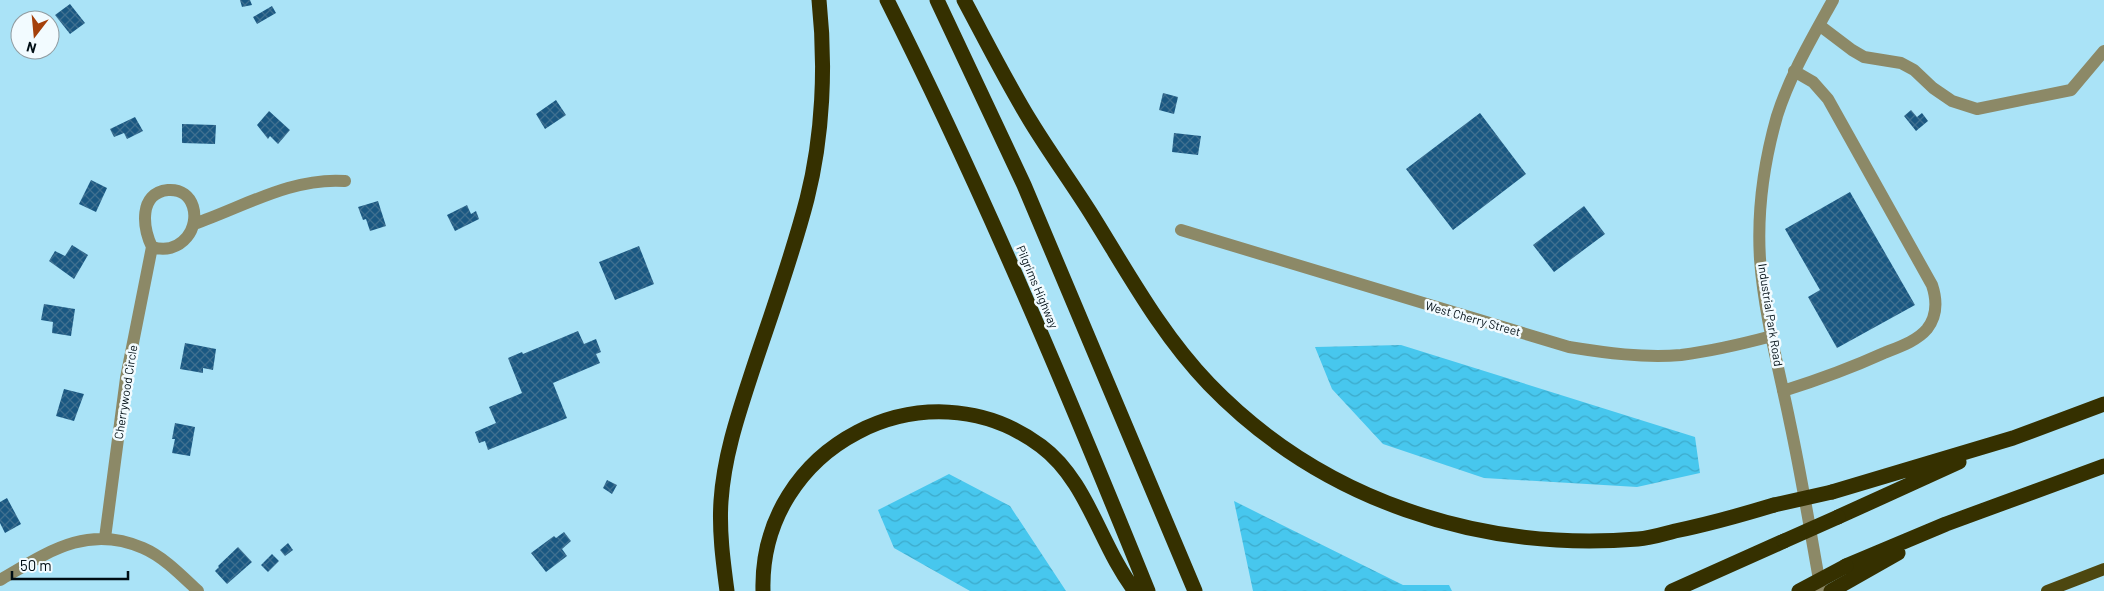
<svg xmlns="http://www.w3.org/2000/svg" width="2104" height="591" font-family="Barlow,sans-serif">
<defs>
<pattern id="water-waves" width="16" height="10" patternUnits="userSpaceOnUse" patternTransform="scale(1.25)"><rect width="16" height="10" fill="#47c7ee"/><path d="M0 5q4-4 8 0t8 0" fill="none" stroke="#3caacb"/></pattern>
<pattern id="building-cross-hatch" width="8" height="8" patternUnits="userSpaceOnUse" patternTransform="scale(1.25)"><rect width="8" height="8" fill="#1a5882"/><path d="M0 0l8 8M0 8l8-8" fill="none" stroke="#407090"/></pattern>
</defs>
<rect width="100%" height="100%" fill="#aae3f7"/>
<path fill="url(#water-waves)" d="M1401,345L1695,437L1700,473L1637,487L1484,478L1383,444L1332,389L1315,347Z
M949,474L1010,506L1066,591H970L894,548L878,510Z
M1234,501L1403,585H1449L1452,591H1253Z"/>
<path fill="url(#building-cross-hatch)" d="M240,0H250L252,5L242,7Z
M70,4L85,23L70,34L55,15Z
M272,6L276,13L257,24L253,17Z
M1163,93L1178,97L1174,114L1159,110Z
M556,100L566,115L545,129L536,114Z
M1911,110L1917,117L1922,113L1928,121L1916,131L1904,116Z
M269,111L290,130L278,144L270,136L268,139L257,125Z
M1480,113L1526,174L1453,230L1406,169Z
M135,117L143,131L127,139L124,133L114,137L110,129Z
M182,124L216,125L215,144L182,143Z
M1174,133L1201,136L1198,155L1172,152Z
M91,180L107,188L96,212L79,204Z
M1850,192L1915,305L1837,348L1808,297L1820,290L1785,229Z
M378,201L386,226L370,231L366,219L363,220L358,207Z
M467,205L471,214L476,211L479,219L455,231L447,215Z
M1584,206L1605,234L1554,272L1533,245Z
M72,245L88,255L74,279L49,261L55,251L65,256Z
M639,246L654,284L615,300L599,262Z
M44,304L75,309L71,336L52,333L53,322L41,320Z
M578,331L584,344L596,339L601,352L596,354L600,363L553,383L567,418L488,450L485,441L479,443L475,432L496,423L489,407L522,393L508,358L522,352L523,354Z
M185,343L216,349L213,370L203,368V373L180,369Z
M64,389L84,394L74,421L56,416Z
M175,423L195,427L190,456L172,453L175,439H172Z
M607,480L617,485L612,494L603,488Z
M7,498L21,524L5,533L0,523V502Z
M564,532L571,541L562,549L567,556L546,572L531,553L554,536L556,538Z
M288,543L293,550L285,556L280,550Z
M238,547L252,562L227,584L215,571L219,567L218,566Z
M272,554L279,561L268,572L261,565Z"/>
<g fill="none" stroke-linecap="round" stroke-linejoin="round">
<path stroke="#8c8967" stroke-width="12" d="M1819,25L1852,50L1864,57L1901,63L1914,70L1933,88L1952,101L1977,109L2071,90L2104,51
M194,224C243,207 292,177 345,181
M1181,230L1569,347C1606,353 1643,358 1681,355C1712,351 1742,344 1772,336
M1783,391C1818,380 1851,368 1884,353C1899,347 1917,341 1927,329C1938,315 1937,300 1932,285L1828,99L1813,82L1794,71
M105,538L126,378L152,247C143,228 138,193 168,190C195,188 201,220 187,237C178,248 165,251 152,247
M0,580C48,552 87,524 143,548C164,557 182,576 198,591
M1821,591C1811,535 1802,479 1790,423C1779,369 1764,314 1760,259C1757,211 1764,162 1777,116C1790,75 1812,38 1833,0"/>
<path stroke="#4d4710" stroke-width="12" d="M2047,591L2104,569"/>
<path stroke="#353000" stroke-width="15" d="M887,0C984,193 1067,391 1148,591
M937,0L1024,185L1195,591
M964,0C986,41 1007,83 1031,122C1050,153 1071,182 1090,212C1127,271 1160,333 1209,384C1321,500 1479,552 1638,539C1651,538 1663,534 1675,531C1709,524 1741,515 1774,505
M1832,492L2013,438L2104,404
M1838,517L1959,462
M1846,566L1946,524L2104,466
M727,591C723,561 719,531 721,501C724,455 739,412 753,369C772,312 792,257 807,199C823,136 826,65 819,0
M763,591C759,447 926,360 1041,446C1088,481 1100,546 1135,591
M1672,591L1784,541
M1831,591L1898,553"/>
<path stroke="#353000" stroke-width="15" d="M1774,505L1832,492
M1784,541L1838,517
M1799,591L1846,566"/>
</g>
<g text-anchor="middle" stroke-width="5" stroke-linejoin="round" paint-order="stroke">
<g font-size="12" fill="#000e15" stroke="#f2fbff">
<text transform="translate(1037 287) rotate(67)" y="4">Pilgrims Highway</text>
<text transform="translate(1770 315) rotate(81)" y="4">Industrial Park Road</text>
<text transform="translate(1473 319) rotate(16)" y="4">West Cherry Street</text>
<text transform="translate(126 392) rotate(-81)" y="4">Cherrywood Circle</text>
</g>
</g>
<g transform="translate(35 35) rotate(196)"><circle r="24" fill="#f2fbff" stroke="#919ca1"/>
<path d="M0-4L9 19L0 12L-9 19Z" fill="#a4400b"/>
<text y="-8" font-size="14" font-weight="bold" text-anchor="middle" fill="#000e15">N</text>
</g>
<path d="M12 571v8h116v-8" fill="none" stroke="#000e15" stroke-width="2.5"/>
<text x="20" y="571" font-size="15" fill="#000e15" stroke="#f2fbff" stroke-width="4" paint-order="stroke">50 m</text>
</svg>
